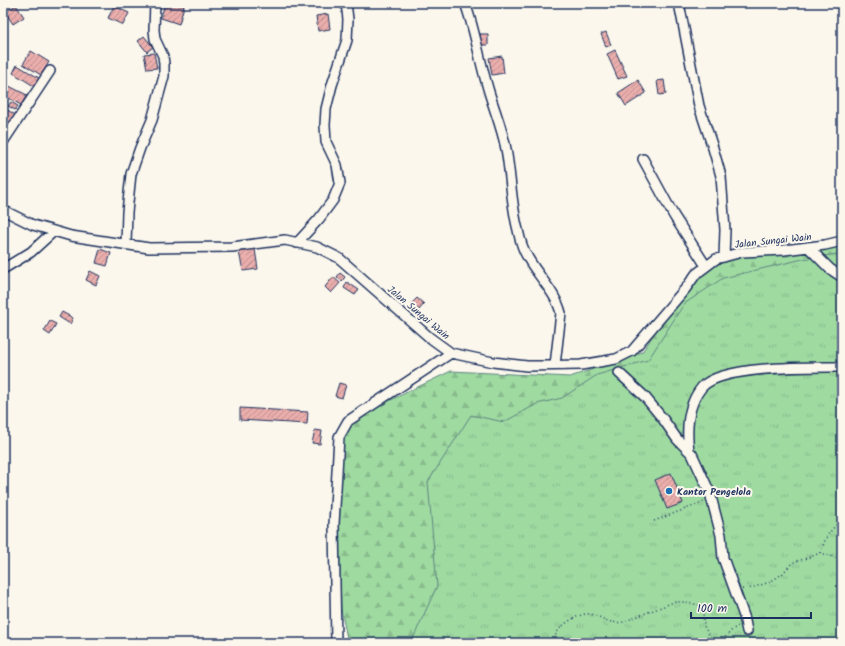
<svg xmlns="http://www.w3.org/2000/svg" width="845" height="646" font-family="Kalam,sans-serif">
<defs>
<pattern id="forest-firs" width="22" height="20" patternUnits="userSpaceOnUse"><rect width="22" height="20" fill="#9fdaa1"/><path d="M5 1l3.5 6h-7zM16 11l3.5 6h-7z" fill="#88bb8d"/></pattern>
<pattern id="park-tufts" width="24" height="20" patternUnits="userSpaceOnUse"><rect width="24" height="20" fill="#9fdaa1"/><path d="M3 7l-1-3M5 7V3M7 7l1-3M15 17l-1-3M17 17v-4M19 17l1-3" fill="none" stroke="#88bb8d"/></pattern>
<pattern id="building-hatch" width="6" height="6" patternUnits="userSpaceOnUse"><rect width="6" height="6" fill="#eaaeac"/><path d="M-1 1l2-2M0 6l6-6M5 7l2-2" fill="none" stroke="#bd8e8f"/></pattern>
</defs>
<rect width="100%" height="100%" fill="#fbf7ec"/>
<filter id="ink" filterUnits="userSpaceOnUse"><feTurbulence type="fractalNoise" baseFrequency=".025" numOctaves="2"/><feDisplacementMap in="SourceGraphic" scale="8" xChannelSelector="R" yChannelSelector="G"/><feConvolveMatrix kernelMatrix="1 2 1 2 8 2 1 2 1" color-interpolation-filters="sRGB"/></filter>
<g filter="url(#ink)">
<path fill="url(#forest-firs)" stroke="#5d8480" d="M842,241V643H348L341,609L339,543L341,424L451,371L570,377L642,352L695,272L725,256Z"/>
<path fill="url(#park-tufts)" stroke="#5d8480" d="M842,251V643H411L437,586L428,482L471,415L504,422L537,404L562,398L597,375L648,360L684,304L723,278L803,259L837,254Z"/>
<path fill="url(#building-hatch)" stroke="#1b2f5e" d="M165,3H173L184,6L179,24L161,18Z
M16,5L24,17L13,24L5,12Z
M114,6L129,13L123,25L108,18Z
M841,10H842V24L837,22Z
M328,14L330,29L318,31L316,16Z
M606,32L611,45L606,47L601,34Z
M480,34H488V45H480Z
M144,36L153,47L147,52L138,41Z
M615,50L627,76L618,79L607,54Z
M31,51L49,62L41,75L23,64Z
M154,53L157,68L147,69L144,54Z
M502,56L504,73L492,75L489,58Z
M17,65L39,78L34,86L13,73Z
M638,80L646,93L626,106L618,93Z
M664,80L666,94L659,95L657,81Z
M7,85L27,95L21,105L3,95V92Z
M11,102L18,106L15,110L8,106Z
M3,107L17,116L12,124L3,118Z
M100,249L111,253L107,266L96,263Z
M255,249L258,269L243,271L239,252Z
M90,271L100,276L96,285L86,280Z
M340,273L345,277L342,281L337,277Z
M333,277L340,283L331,293L325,287Z
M347,282L359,290L355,295L344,288Z
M417,298L424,304L419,310L411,304Z
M62,312L73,318L70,324L59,317Z
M50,321L56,324L50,335L44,331Z
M339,383L346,385L342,398L335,396Z
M240,408L308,412L307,424L240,420Z
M315,430L322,431L320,444L312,443Z
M671,473L683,503L667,509L655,480Z"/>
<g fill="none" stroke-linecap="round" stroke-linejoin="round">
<defs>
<path id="minor" d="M465,3C475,30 479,58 487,85C493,107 502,127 506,149C511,176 511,204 518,230C520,240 523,250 528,258C538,276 556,293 561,313L555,365
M679,3L699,106L713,148L721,176L725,230L724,257
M3,142L50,71
M643,159L674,216L706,266
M3,210L33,225L71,236L149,248L232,247L285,240L317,247L339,258L429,337L451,353L493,362L527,366L581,365L616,359L632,351L686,288L696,274L716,259L742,252L784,250L825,245L842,241
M297,243L319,219L333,200L340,183L337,165L326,142L325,125L326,109L332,85L347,40L348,19L346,3
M126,244L127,212L131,174L140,148L152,120L164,76V64L163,56L155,39L154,30L155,3
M808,247L830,269L842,277
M3,269L31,252L54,231
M619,373L645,397L663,419L677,439L692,454L710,493L721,535L723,558L744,616L747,631
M689,451C686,428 687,405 702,387C721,365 813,367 842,367
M336,643L334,524L339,437L348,421L451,353"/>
</defs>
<use href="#minor" stroke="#1b2f5e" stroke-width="12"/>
<path stroke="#1b2f5e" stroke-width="1.5" stroke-dasharray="1 3" stroke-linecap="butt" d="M654,521L704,502
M821,553C825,537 829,531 842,520
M742,589H748L770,582L782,574L792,563L821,553L834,557L842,565
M556,643C556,642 555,637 555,637C557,627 577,614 587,614C601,614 605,625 623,622L674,602H682L700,605L703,612L704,626L713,643
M720,643L732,630L738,626"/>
<use href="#minor" stroke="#fbf7ec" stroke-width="9"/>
</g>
</g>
<circle fill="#1f6fb2" stroke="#fbf7ec" stroke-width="1.5" cx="669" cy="491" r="4"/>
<g text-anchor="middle" stroke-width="4" stroke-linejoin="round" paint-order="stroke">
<g font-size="10" fill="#1b2f5e" stroke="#fbf7ec">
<text transform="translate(773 240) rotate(-6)" y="4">Jalan Sungai Wain</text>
<text transform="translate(419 312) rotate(40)" y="4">Jalan Sungai Wain</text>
</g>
<g font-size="10" font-weight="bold" fill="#1b2f5e" stroke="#fbf7ec" text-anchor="start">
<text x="677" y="495">Kantor Pengelola</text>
</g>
</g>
<rect width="845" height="646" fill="none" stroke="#fbf7ec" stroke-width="16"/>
<rect x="8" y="8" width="829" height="630" fill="none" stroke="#1b2f5e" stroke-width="1.5" filter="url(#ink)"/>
<path d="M691 612v6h120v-6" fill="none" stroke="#1b2f5e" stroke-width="2"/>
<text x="697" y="612" font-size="12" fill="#1b2f5e" stroke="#fbf7ec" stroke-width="3" paint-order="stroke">100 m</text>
</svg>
